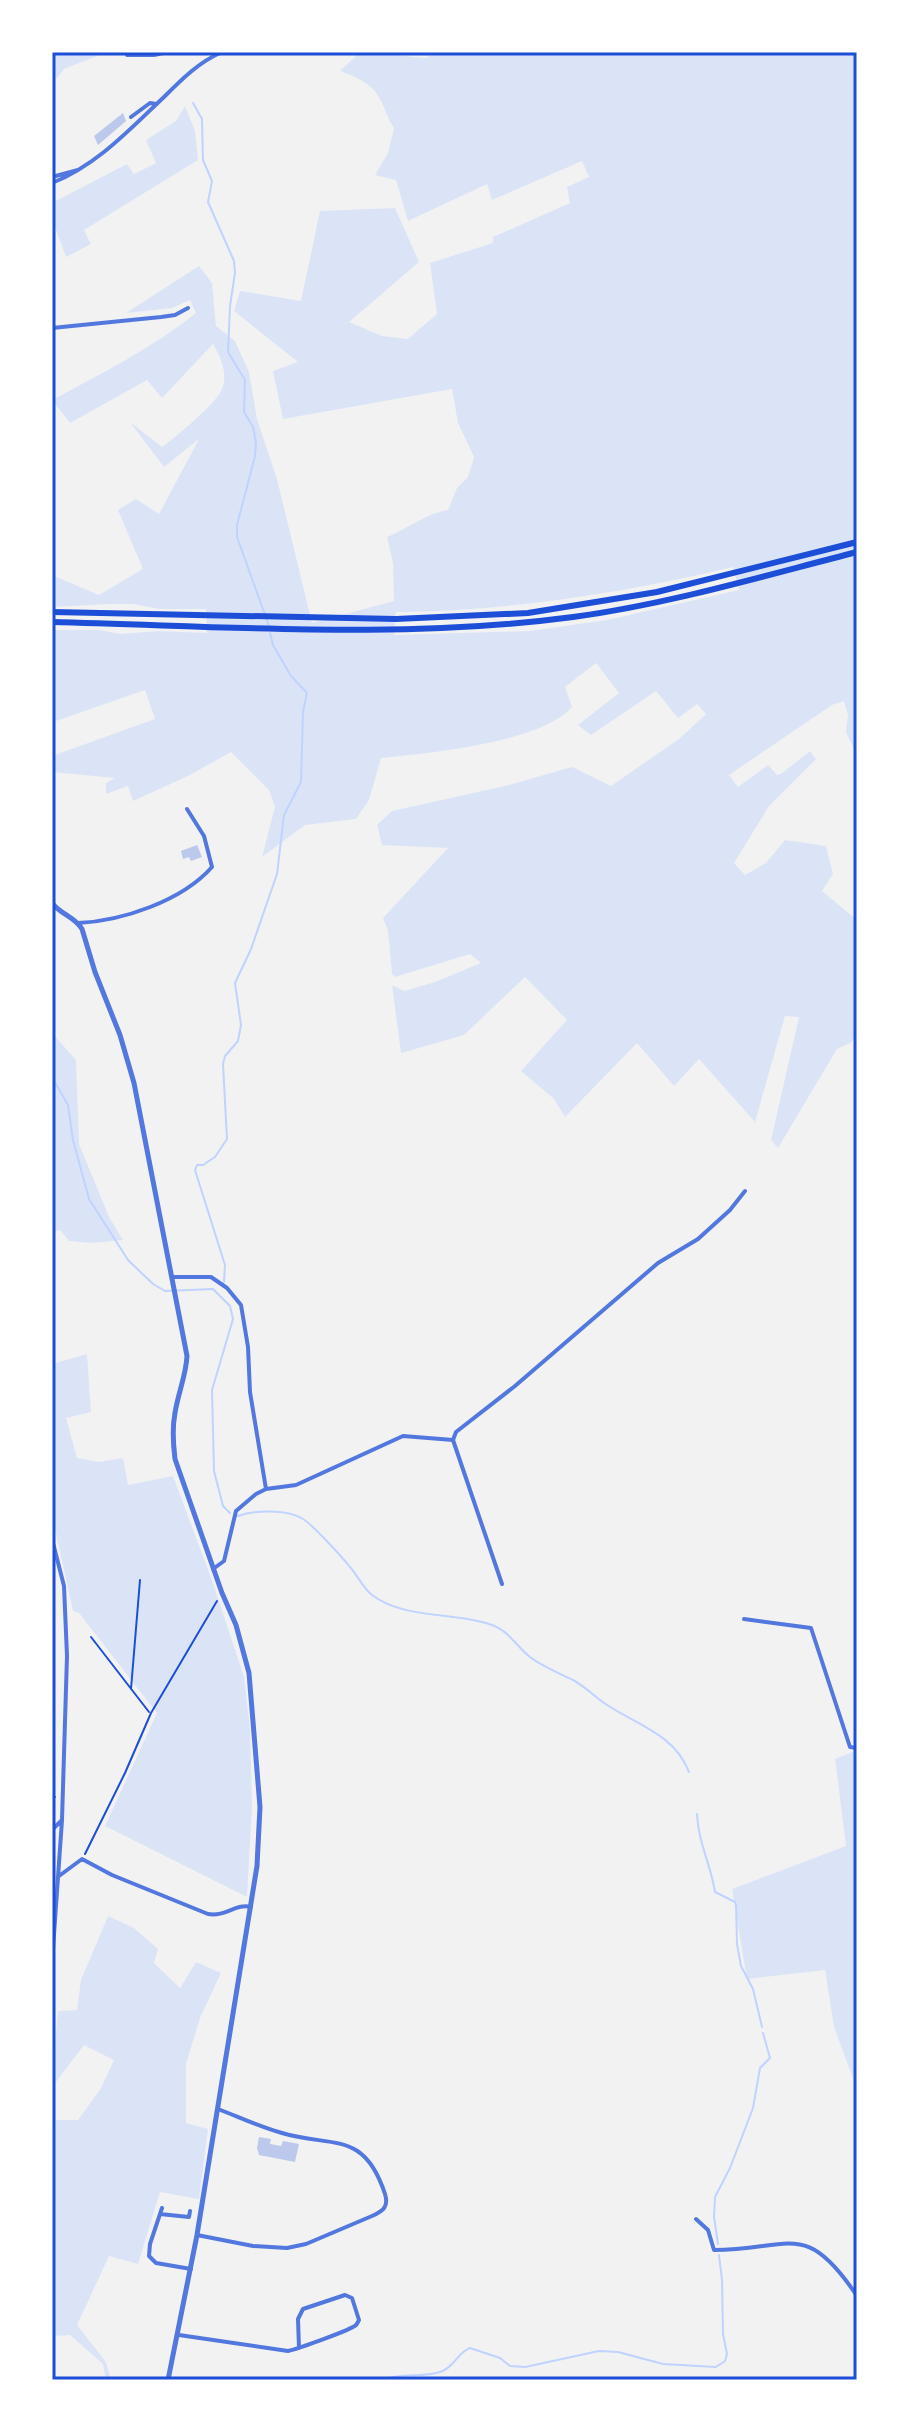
<svg xmlns="http://www.w3.org/2000/svg" width="909" height="2432" font-family="Merriweather,serif">
<rect width="100%" height="100%" fill="#f2f2f2"/>
<path fill="#dbe4f7" fill-rule="evenodd" d="M52,52H107L64,69L57,78H52Z
M360,52L426,58L436,52H857V756L846,732L848,715L844,701L832,705L729,775L738,787L768,765L777,775L781,774L810,751L816,759L769,806L734,863L745,875L766,863L785,840L826,846L833,874L822,891L857,920V1025L852,1042L837,1049L778,1148L771,1140L799,1017L785,1016L755,1122L699,1059L674,1086L637,1043L565,1117L554,1099L521,1071L567,1020L525,977L464,1035L401,1053L392,985L404,991L435,982L481,963L470,954L395,977L392,974L388,931L383,918L448,848L382,845L377,825L392,811L509,785L572,767L611,786L679,739L706,714L697,704L678,718L656,691L591,735L578,725L619,693L596,663L565,687L572,707C540,743 429,753 381,758L369,800L356,819L305,825L262,857L275,807L269,790L231,752L188,776L133,801L128,786L106,794V783L115,778L52,772V756L155,719L145,690L53,722L52,575L99,595L143,569L118,510L136,499L159,514L199,439L164,467L130,422L162,447C175,438 215,404 221,391C229,375 221,358 213,344L162,398L147,380L70,423L52,400C101,374 152,348 196,313L190,300L172,308L126,313L199,266L212,283L216,326L235,341L249,372L257,419L277,479L312,623L394,601L393,563L387,537C407,529 427,513 448,510L457,488L468,477L474,457L458,423L452,389L283,419L273,371L298,362L234,311L240,291L301,301L320,211L395,208L419,262L349,322L382,336L408,339L437,314L430,263L493,243V237L570,203L567,187L589,177L582,161L492,200L487,184L408,221L396,180L375,175L388,153L394,128C388,119 386,112 382,103C374,84 358,78 340,71ZM733,567L739,590L607,620L530,631L394,635L396,612C511,611 622,593 733,567ZM109,604H133L159,609H206L207,633L158,631L120,634L99,630H53L54,607Z
M185,106L195,131L198,160L84,230L91,244L66,257L55,227H52V203L127,164L134,174L156,163L146,140L176,121Z
M52,1033L76,1060L79,1144L109,1217L123,1240L91,1243L69,1241L60,1230L52,1232Z
M87,1354L91,1412L66,1418L77,1458L99,1462L123,1458L128,1485L173,1476L213,1583L244,1677L250,1729L252,1807L247,1897L105,1826L157,1713L79,1613L73,1611L52,1515V1364Z
M857,1750V2089L834,2027L825,1970L747,1979L732,1889L846,1846L835,1759Z
M108,1916L134,1928L158,1949L154,1963L180,1988L196,1962L221,1973L200,2018L186,2064V2123L208,2129L199,2199L160,2192L138,2264L109,2256L77,2325L106,2362L111,2380H106L103,2364L70,2335L52,2336V2132L56,2120H78L101,2088L114,2060L84,2045L56,2082L52,2083L58,2011L77,2010L81,1980Z"/>
<g fill="none" stroke-linecap="round" stroke-linejoin="round">
<path stroke="#bfd3fe" stroke-width="2" d="M193,103L202,119L203,160L212,181L208,202L234,261L235,273L230,306L228,352L245,380L244,412L253,427L256,442L255,456L237,525V537L269,626
M52,1077L68,1105L73,1140L89,1199L128,1260L153,1284L165,1291L213,1289L230,1306L233,1319L212,1390L214,1471L223,1506L230,1513
M224,1282L225,1265L195,1170L197,1165H203L215,1157L227,1139L223,1064L225,1056L238,1041L241,1025L235,983L251,949L277,874L284,815L301,782L303,712L307,693L291,676L273,645L270,633
M238,1516C255,1510 288,1509 303,1519C313,1525 342,1557 350,1567C358,1576 363,1588 372,1595C404,1619 452,1612 489,1624C509,1630 515,1645 530,1657C543,1667 559,1673 573,1680C586,1687 596,1698 607,1705C638,1725 675,1735 689,1772
M697,1814C698,1842 711,1865 715,1892L735,1902L736,1905L737,1944L741,1966L753,1989L762,2027
M718,2244L714,2217L715,2197L730,2168L753,2108L760,2068L770,2058L763,2033
M381,2380C403,2372 422,2378 440,2372C454,2368 458,2352 470,2348L500,2358L510,2366L525,2367L599,2351L618,2352L663,2364L716,2367L725,2361L727,2354L723,2334L722,2280L719,2255"/>
</g>
<path fill="#bdc9ec" d="M123,113L126,121L98,145L94,136Z
M197,845L202,857L191,861L189,857L183,859L181,851Z
M259,2137L271,2139L270,2144L281,2146L283,2141L299,2144L295,2162L259,2155L257,2148Z"/>
<g fill="none" stroke-linecap="round" stroke-linejoin="round">
<path stroke="#1d4ed8" stroke-width="2" d="M91,1637L149,1712
M131,1689L140,1580
M52,1797H55
M85,1854L125,1773L151,1713L217,1601"/>
<path stroke="#5277de" stroke-width="4" d="M127,55H154L168,52
M131,117L150,103L156,104
M52,177L78,170
M52,183C97,165 129,130 164,97C182,79 199,62 222,52
M52,328L161,317L175,315L188,308
M78,923C122,921 182,901 212,867L204,836L187,809
M173,1277H211L227,1288L241,1305L248,1347L250,1392L266,1489
M453,1440L456,1432L515,1386L658,1263L698,1239L730,1210L745,1191
M453,1440L502,1584
M52,1539L64,1586L67,1656L62,1820L52,1963
M213,1569L224,1561L236,1511L256,1494L266,1489L296,1485L403,1436L453,1440
M744,1619L811,1628L850,1747L857,1748
M52,1830L61,1821
M59,1876L82,1859L112,1875L208,1914C226,1917 236,1903 251,1907
M162,2208L150,2244L149,2256L156,2263L191,2269
M160,2214L189,2217L190,2211
M696,2219L708,2230L714,2250C790,2250 805,2218 857,2296
M197,2235L253,2246L287,2248L306,2244L372,2216C383,2211 389,2207 385,2194C364,2130 333,2148 282,2133C260,2127 239,2117 218,2109
M179,2335L288,2351C297,2349 351,2330 356,2325C357,2324 358,2322 359,2320L352,2298L345,2295L303,2309L298,2319L299,2348"/>
<path stroke="#5277de" stroke-width="5" d="M52,903C60,914 75,917 82,929L95,972L120,1035L134,1083L187,1356C186,1376 178,1393 175,1413C172,1428 173,1443 175,1459L222,1593L236,1625L249,1673L260,1807L257,1866L197,2235L168,2380"/>
<path stroke="#1d4ed8" stroke-width="6" d="M52,612L396,619L528,613L657,592L857,542
M52,622C225,626 401,640 573,617C669,604 763,576 857,552"/>
</g>
<rect width="909" height="2432" fill="none" stroke="#ffffff" stroke-width="108"/>
<rect x="54" y="54" width="801" height="2324" fill="none" stroke="#1d4ed8" stroke-width="3"/>
</svg>
